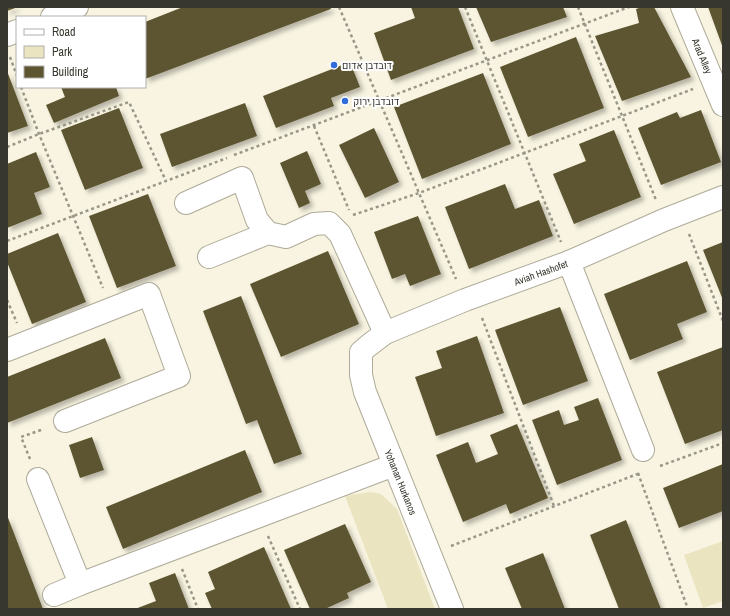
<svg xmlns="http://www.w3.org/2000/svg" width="730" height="616" font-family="'Archivo Narrow',Heebo,sans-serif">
<defs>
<filter id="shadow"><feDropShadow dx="3.5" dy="3.5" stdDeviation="2" flood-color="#0004"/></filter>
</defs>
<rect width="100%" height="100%" fill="#f8f4e1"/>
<path fill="#eae4c1" d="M370,492L381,494L397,509L435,609H388L345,496Z
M723,541V601L703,608L684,555Z"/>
<path fill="#5d5530" filter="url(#shadow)" d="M7,7H18L7,11Z
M183,7H330L331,9L145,79V22Z
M411,7H458L474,49L391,80L374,33L415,18Z
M476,7H563L567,17L491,42Z
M642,7H654L691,77L622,101L595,36L639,23L636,9Z
M708,7H723V48Z
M576,37L604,108L528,137L500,67Z
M350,62L360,87L331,98L334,106L276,128L263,96Z
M7,71L28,126L7,133Z
M483,73L511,144L422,179L394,107Z
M61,87H116L119,96L54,123L46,105L65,97Z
M245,103L257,136L172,167L160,134Z
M119,108L143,168L85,190L61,130Z
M701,110L721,162L661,185L638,128L677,112L680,118Z
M374,128L399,182L365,198L339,145Z
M614,130L641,197L574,224L553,174L586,161L579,144Z
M307,151L321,184L305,191L310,203L299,208L280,163Z
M36,152L50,187L34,193L42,214L7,228V164Z
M505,184L515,209L539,200L553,236L469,269L445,207Z
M148,194L176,266L117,288L89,216Z
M418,216L441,274L410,286L405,274L392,279L374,232Z
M58,233L86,302L32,324L7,262V254Z
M723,242V300L703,250Z
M328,251L359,324L281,357L250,284Z
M687,261L707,312L677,324L683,339L630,360L604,294Z
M241,296L302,454L274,464L257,420L246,424L203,311Z
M560,307L588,381L523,405L495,330Z
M477,336L504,413L436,436L415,377L442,368L436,351Z
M105,338L121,378L7,423V377Z
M723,347V430L685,444L657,372Z
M598,398L622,460L557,485L532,420L559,410L564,425L579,420L574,407Z
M517,424L548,498L510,514L506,504L463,522L436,455L468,442L476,463L498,454L490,435Z
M92,437L104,470L80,478L69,445Z
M245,450L262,492L123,549L106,507Z
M723,464V511L679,528L663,488Z
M7,515L43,609H7Z
M626,520L661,609H619L590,535Z
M345,524L371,582L347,593L349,598L325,609H310L284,550Z
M264,547L291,609H212L205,593L215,589L208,572Z
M543,553L565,609H522L505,568Z
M175,573L189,609H135L156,601L149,583Z"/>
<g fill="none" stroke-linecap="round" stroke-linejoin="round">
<defs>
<g id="minor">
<path id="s1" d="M682,7L723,105"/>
<path d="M52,17L77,7"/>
<path d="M7,35L17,31"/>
<path d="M186,203L242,178L257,220L268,233L286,237L314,224L329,223L340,234L385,333"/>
<path d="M209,257L268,233"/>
<path d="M569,262L643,450"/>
<path d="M7,350L149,294L179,376L65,421"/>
<path d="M38,479L80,584"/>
<path d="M54,595L80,584L394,465"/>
<path id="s2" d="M452,609L365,392L361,375V352L368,346L385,333L465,300L569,262L664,220L723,197"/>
</g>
</defs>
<use href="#minor" stroke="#aeaa99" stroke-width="24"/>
<path stroke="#999789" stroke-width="2.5" stroke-dasharray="3 3" stroke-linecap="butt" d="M339,7L456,279
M465,7L561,242
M578,7L656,200
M10,57L17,76
M21,87L39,134L103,288
M314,126L349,210
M7,147L39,134L129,102L166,181
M234,155L629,7
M353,215L419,193L693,89
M689,234L723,321
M7,241L227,158
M7,300L17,323
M482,318L554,506
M30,459L21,437L44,429
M660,466L723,443
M638,473L688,609
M268,536L300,609
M451,546L640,473
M182,569L198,609"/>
<use href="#minor" stroke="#fff" stroke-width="22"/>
</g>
<g fill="#306ddb" stroke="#fff" stroke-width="1.5">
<circle cx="334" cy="65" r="4"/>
<circle cx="345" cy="101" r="4"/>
</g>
<g text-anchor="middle" stroke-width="4" stroke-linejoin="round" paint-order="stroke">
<g font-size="10" fill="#38372f" stroke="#fff">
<text dy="4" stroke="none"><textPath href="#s1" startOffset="53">Arad Alley</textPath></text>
<text dy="4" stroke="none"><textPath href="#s2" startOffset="472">Aviah Hashofet</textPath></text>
<text transform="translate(401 482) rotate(68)" y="4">Yohanan Hurkanos</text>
</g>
<g font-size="10" fill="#38372f" stroke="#fff" text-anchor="start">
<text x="342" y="69">דובדבן אדום</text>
<text x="353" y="105">דובדבן ירוק</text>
</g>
</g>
<rect width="730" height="616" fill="none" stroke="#38372f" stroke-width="16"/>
<rect x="16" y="16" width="130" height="72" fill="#ffffff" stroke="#afafac"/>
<rect x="24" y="29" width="20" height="6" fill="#ffffff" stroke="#afafac"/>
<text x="52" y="36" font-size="12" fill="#38372f">Road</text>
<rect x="24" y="46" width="20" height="12" fill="#eae4c1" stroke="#afafac"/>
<text x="52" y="56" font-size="12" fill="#38372f">Park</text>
<rect x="24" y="66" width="20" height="12" fill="#5d5530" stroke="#afafac"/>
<text x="52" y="76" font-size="12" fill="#38372f">Building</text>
</svg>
